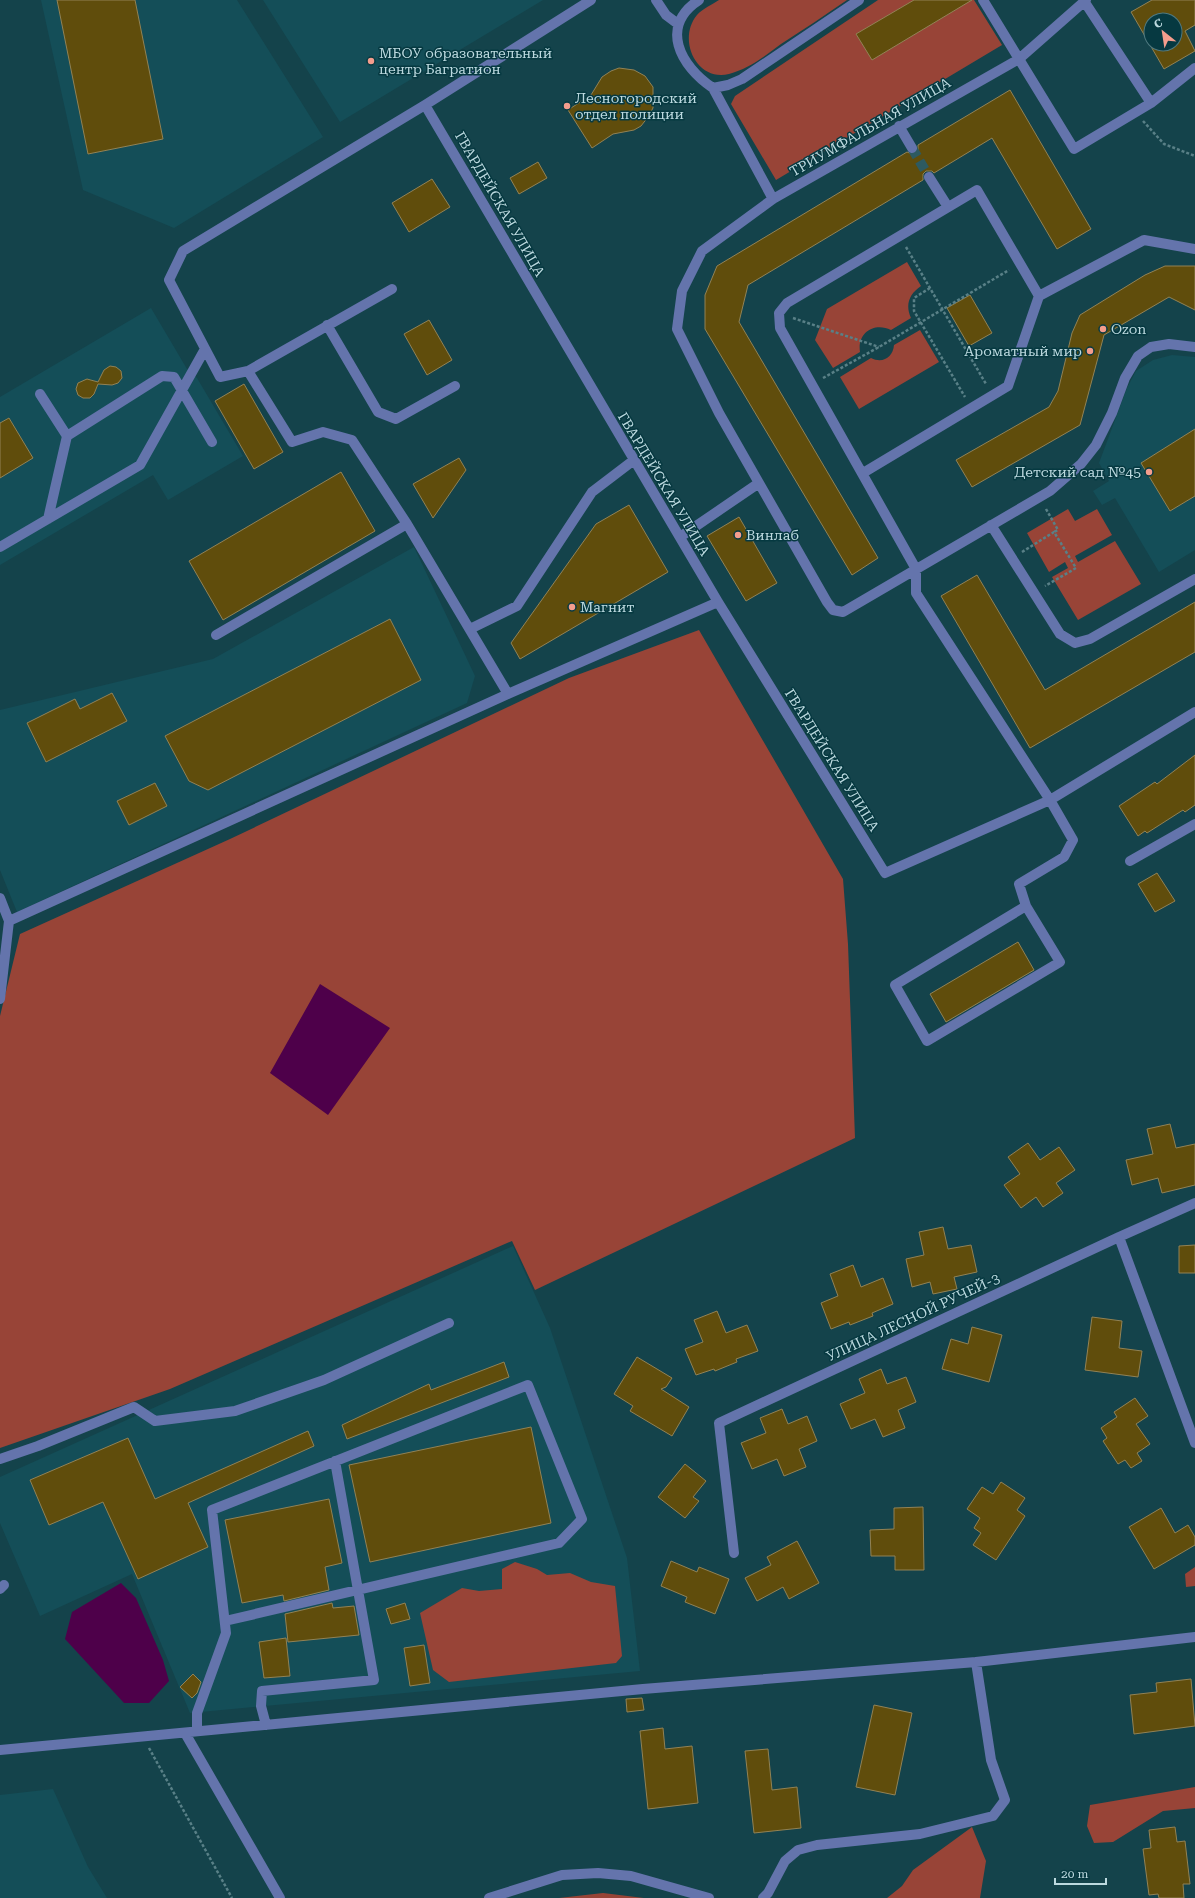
<svg xmlns="http://www.w3.org/2000/svg" width="1195" height="1898" font-family="'Roboto Serif',serif">
<rect width="100%" height="100%" fill="#14434b"/>
<path fill="#144e58" d="M41,0H237L323,137L174,228L83,190Z
M263,0H543L340,122Z
M151,308L187,369L197,378L243,456L168,500L153,475L0,565V397Z
M1172,355L1195,357V550L1159,572L1115,498L1102,505L1093,491L1109,481L1099,463L1127,388L1136,371L1153,360Z
M414,547L475,676L467,703L17,912L0,870V710L213,659Z
M513,1246L550,1328L627,1558L640,1671L190,1713L132,1574L40,1616L0,1523V1477Z
M53,1789L88,1867L107,1898H0V1795Z"/>
<path fill="#984437" d="M719,0H847C825,15 803,30 781,44C765,56 749,69 729,74C696,82 677,39 697,15C702,9 713,4 719,0Z
M878,0H974L1002,45L776,180L731,104L735,96Z
M907,262L921,286C909,294 905,305 911,318L891,330C874,322 857,333 860,352L833,368L815,340L827,309Z
M920,330L939,362L859,409L840,377L871,358C883,364 893,357 894,345Z
M1068,509L1075,521L1097,509L1112,535L1075,556L1078,562L1115,541L1141,584L1078,620L1052,577L1068,568L1065,562L1049,572L1027,533Z
M699,630L843,879L848,944L855,1138L535,1290L512,1241L170,1389L0,1448V1016L20,934L230,839L569,678Z
M515,1562L537,1569L547,1575L570,1573L591,1582L615,1586L622,1656L616,1663L449,1682L433,1670L420,1613L462,1588L479,1591L502,1589V1569Z
M1195,1567V1586L1186,1587L1185,1574Z
M1195,1787V1808L1163,1811L1113,1842L1094,1843L1087,1826L1090,1805Z
M972,1827L986,1861L980,1898H887L902,1886L913,1870Z
M603,1893L644,1898H559Z"/>
<path fill="#4e004a" d="M320,984L390,1028L328,1115L270,1073Z
M121,1583L136,1598L163,1660L169,1681L149,1703H124L65,1639L72,1612Z"/>
<path fill="#604d0c" stroke="#918255" fill-rule="evenodd" d="M57,0H135L163,139L88,154Z
M914,0H972L872,60L856,34Z
M1152,0H1195V25L1185,31L1195,51L1164,69L1131,12ZM1151,20H1175V44H1151Z
M619,68L634,70L645,76L653,87V108L648,117L641,126L634,130L613,134L592,148L568,110L591,95L602,77L611,71Z
M1010,90L1091,229L1057,249L992,138L934,173L932,171H926L923,174V180L748,285L739,322L878,558L852,575L705,329V295L717,266L907,152L912,154H915L918,151V145Z
M538,162L547,178L519,194L510,178Z
M432,179L450,207L409,232L392,203Z
M1165,266H1195V310L1169,297L1104,335L1080,425L972,487L956,460L1049,407L1058,391L1072,333L1080,315L1145,275Z
M970,295L992,333L969,346L947,308Z
M429,320L452,360L427,375L404,334Z
M110,366L116,367L121,371L122,378L118,383L112,385L98,384L94,394L90,398H83L78,395L76,389L78,383L87,379L98,382L104,370Z
M244,384L283,452L254,469L215,401Z
M9,418L33,458L0,478V423Z
M1195,429V496L1170,511L1141,463Z
M459,458L466,470L433,518L413,484Z
M341,472L375,531L223,620L189,561Z
M629,505L668,572L520,659L511,643L596,524Z
M739,517L777,583L746,601L707,536Z
M977,575L1045,690L1195,602V652L1030,748L941,596Z
M390,619L421,680L208,790L189,781L165,736Z
M112,693L127,721L46,762L27,723L75,699L80,709Z
M1195,755V805L1185,812L1183,810L1147,833L1145,831L1138,836L1119,806L1155,782L1157,784Z
M155,783L167,806L129,825L117,801Z
M1157,873L1175,901L1155,912L1138,884Z
M1018,942L1034,970L946,1022L930,994Z
M1170,1124L1176,1148L1195,1144V1185L1162,1193L1158,1178L1132,1185L1126,1160L1153,1154L1147,1129Z
M1028,1143L1040,1160L1059,1147L1075,1170L1056,1183L1063,1193L1043,1207L1036,1197L1021,1208L1004,1185L1020,1174L1008,1157Z
M943,1227L948,1249L971,1245L977,1272L954,1277L957,1289L933,1294L930,1282L912,1287L906,1259L924,1255L919,1232Z
M1195,1245V1273H1179V1246Z
M853,1265L861,1287L883,1278L893,1304L872,1313L873,1316L850,1325L849,1322L831,1329L821,1303L838,1296L830,1274Z
M717,1311L726,1333L747,1325L758,1351L736,1359L737,1362L715,1371L714,1369L696,1375L685,1349L703,1342L694,1320Z
M1092,1317L1122,1321L1119,1348L1142,1351L1138,1377L1085,1370Z
M972,1327L1002,1335L989,1382L942,1369L951,1339L968,1344Z
M637,1357L672,1378L666,1387L661,1389L689,1407L672,1436L630,1411L633,1406L614,1394Z
M504,1362L509,1377L347,1439L342,1425L429,1384L431,1390Z
M881,1369L887,1384L906,1377L916,1402L898,1410L905,1428L883,1437L875,1419L851,1429L840,1404L865,1393L859,1379Z
M1135,1398L1148,1416L1136,1424L1150,1444L1137,1453L1142,1461L1131,1468L1125,1460L1118,1464L1103,1441L1107,1438L1101,1428L1117,1417L1114,1412Z
M782,1409L788,1424L807,1416L817,1441L799,1449L806,1467L784,1476L777,1459L752,1469L741,1443L766,1433L760,1418Z
M531,1427L551,1523L370,1562L349,1465Z
M308,1431L314,1446L188,1503L208,1547L138,1579L103,1502L49,1525L30,1480L128,1438L155,1499Z
M685,1464L706,1481L693,1497L699,1501L685,1518L658,1497Z
M1001,1482L1025,1498L1017,1510L1025,1516L996,1560L973,1545L981,1533L974,1528L980,1518L967,1509L982,1487L993,1494Z
M329,1499L342,1563L325,1567L329,1590L284,1601L283,1595L242,1603L225,1520Z
M923,1507L924,1570H895V1556H871L870,1530L894,1529V1508Z
M1161,1508L1175,1533L1188,1525L1195,1537V1545L1154,1569L1129,1527Z
M797,1541L819,1583L789,1599L783,1587L757,1601L745,1578L771,1565L767,1557Z
M671,1561L697,1572L699,1567L729,1579L715,1614L685,1602L687,1597L661,1586Z
M332,1603L333,1608L354,1606L359,1635L288,1642L285,1614Z
M405,1603L410,1619L391,1624L386,1609Z
M286,1638L290,1676L264,1678L259,1642Z
M424,1645L430,1683L410,1686L404,1648Z
M193,1674L201,1682L197,1693L192,1698L180,1687Z
M1191,1679L1195,1726L1134,1734L1130,1695L1157,1692L1156,1683Z
M642,1698L644,1710L627,1712L626,1699Z
M874,1705L912,1713L895,1795L856,1787Z
M663,1728L665,1749L692,1746L698,1803L648,1809L640,1731Z
M768,1749L772,1790L797,1787L801,1828L754,1833L745,1751Z
M1175,1827L1177,1842L1185,1841L1190,1884H1183L1184,1898H1159L1158,1894L1149,1895L1143,1849L1151,1848L1149,1830Z"/>
<g fill="none" stroke-linecap="round" stroke-linejoin="round">
<path stroke="#2d5a61" stroke-width="10" stroke-dasharray="10 5" stroke-linecap="butt" d="M912,148L929,177"/>
<path stroke="#598087" stroke-width="2.5" stroke-dasharray="3 2" stroke-linecap="butt" d="M1143,121L1164,144L1195,156
M906,247L986,384
M930,288L914,298V311L965,397
M793,318L879,347
M823,378L879,347L1009,270
M1046,509L1058,530L1054,532
M1022,552L1054,532L1076,568L1045,586
M149,1748L232,1898"/>
<path stroke="#6474ac" stroke-width="10" d="M656,0L666,15L678,24
M699,0C659,26 680,66 713,88L773,199
M983,0L1074,149L1151,103
M1086,0L1019,59L773,199L702,251L682,291L677,329L719,413L827,602L833,610L843,612L1050,491L1081,464L1096,445L1112,413L1125,378L1138,356L1151,347L1169,344L1195,347
M1084,1L1151,103L1195,68
M713,88L728,85L742,79L859,0
M425,105L718,602L885,873L1050,800L1195,712
M899,126L912,148
M929,177L948,207
M1039,296L1144,240L1195,249
M327,325L378,412L396,419L455,386
M248,371L392,289
M40,394L67,436L48,519
M67,436L162,376L174,377L212,442
M863,473L1008,386L1039,296L977,190L787,303L779,313L780,328L916,569V593L1050,800L1073,840L1064,857L1019,884L1026,906L895,985L927,1041L1060,962L1026,906
M407,524L352,440L323,432L292,442L248,371L220,377L169,280L183,251L425,105L591,0
M991,525L1060,634L1075,643L1090,639L1195,579
M680,537L759,483
M0,547L140,465L205,349
M470,629L517,606L592,492L634,460
M216,635L407,524L508,694
M1130,861L1195,824
M0,898L9,921L0,999
M9,921L508,694L718,602
M1119,1237L1195,1203
M0,1459L38,1446L134,1407L155,1421L235,1411L324,1380L449,1323
M734,1553L719,1423L1119,1237L1195,1443
M0,1589L4,1585
M266,1725L261,1706L262,1691L374,1680L335,1461
M197,1731V1713L226,1633L212,1510L528,1385L582,1519L559,1543L225,1621
M185,1733L280,1898
M0,1750L643,1689L976,1662L1195,1637
M489,1898L562,1875L598,1873L631,1876L709,1898
M763,1898L768,1893L785,1861L798,1850L817,1845L920,1834L993,1816L1005,1800L991,1760L976,1662"/>
</g>
<g fill="#f49d8d" stroke="#063941" stroke-width="1.5">
<circle cx="371" cy="61" r="4"/>
<circle cx="567" cy="106" r="4"/>
<circle cx="1103" cy="329" r="4"/>
<circle cx="1090" cy="351" r="4"/>
<circle cx="1149" cy="472" r="4"/>
<circle cx="738" cy="535" r="4"/>
<circle cx="572" cy="607" r="4"/>
</g>
<g text-anchor="middle" stroke-width="3" stroke-linejoin="round" paint-order="stroke">
<g font-size="14" fill="#bcd9df" stroke="#063941" text-anchor="start">
<text x="379" y="58">МБОУ образовательный<tspan x="379" dy="16">центр Багратион</tspan></text>
<text x="575" y="103">Лесногородский<tspan x="575" dy="16">отдел полиции</tspan></text>
<text x="1111" y="334">Ozon</text>
<text x="1082" y="356" text-anchor="end">Ароматный мир</text>
<text x="1141" y="477" text-anchor="end">Детский сад №45</text>
<text x="746" y="540">Винлаб</text>
<text x="580" y="612">Магнит</text>
</g>
<g font-size="14" fill="#bcd9df" stroke="#063941">
<text transform="translate(870 127) rotate(-30)" y="5">ТРИУМФАЛЬНАЯ УЛИЦА</text>
<text transform="translate(500 204) rotate(60)" y="5">ГВАРДЕЙСКАЯ УЛИЦА</text>
<text transform="translate(664 484) rotate(59)" y="5">ГВАРДЕЙСКАЯ УЛИЦА</text>
<text transform="translate(832 760) rotate(58)" y="5">ГВАРДЕЙСКАЯ УЛИЦА</text>
<text transform="translate(913 1317) rotate(-25)" y="5">УЛИЦА ЛЕСНОЙ РУЧЕЙ-3</text>
</g>
</g>
<g transform="translate(1163 32) rotate(330)"><circle r="19" fill="#063941" stroke="#4f7980"/>
<path d="M0-3L7 15L0 10L-7 15Z" fill="#f49d8d"/>
<text y="-6" font-size="11" font-weight="bold" text-anchor="middle" fill="#bcd9df">С</text>
</g>
<path d="M1055 1878v6h51v-6" fill="none" stroke="#bcd9df" stroke-width="2"/>
<text x="1061" y="1878" font-size="12" fill="#bcd9df" stroke="#063941" stroke-width="3" paint-order="stroke">20 m</text>
</svg>
